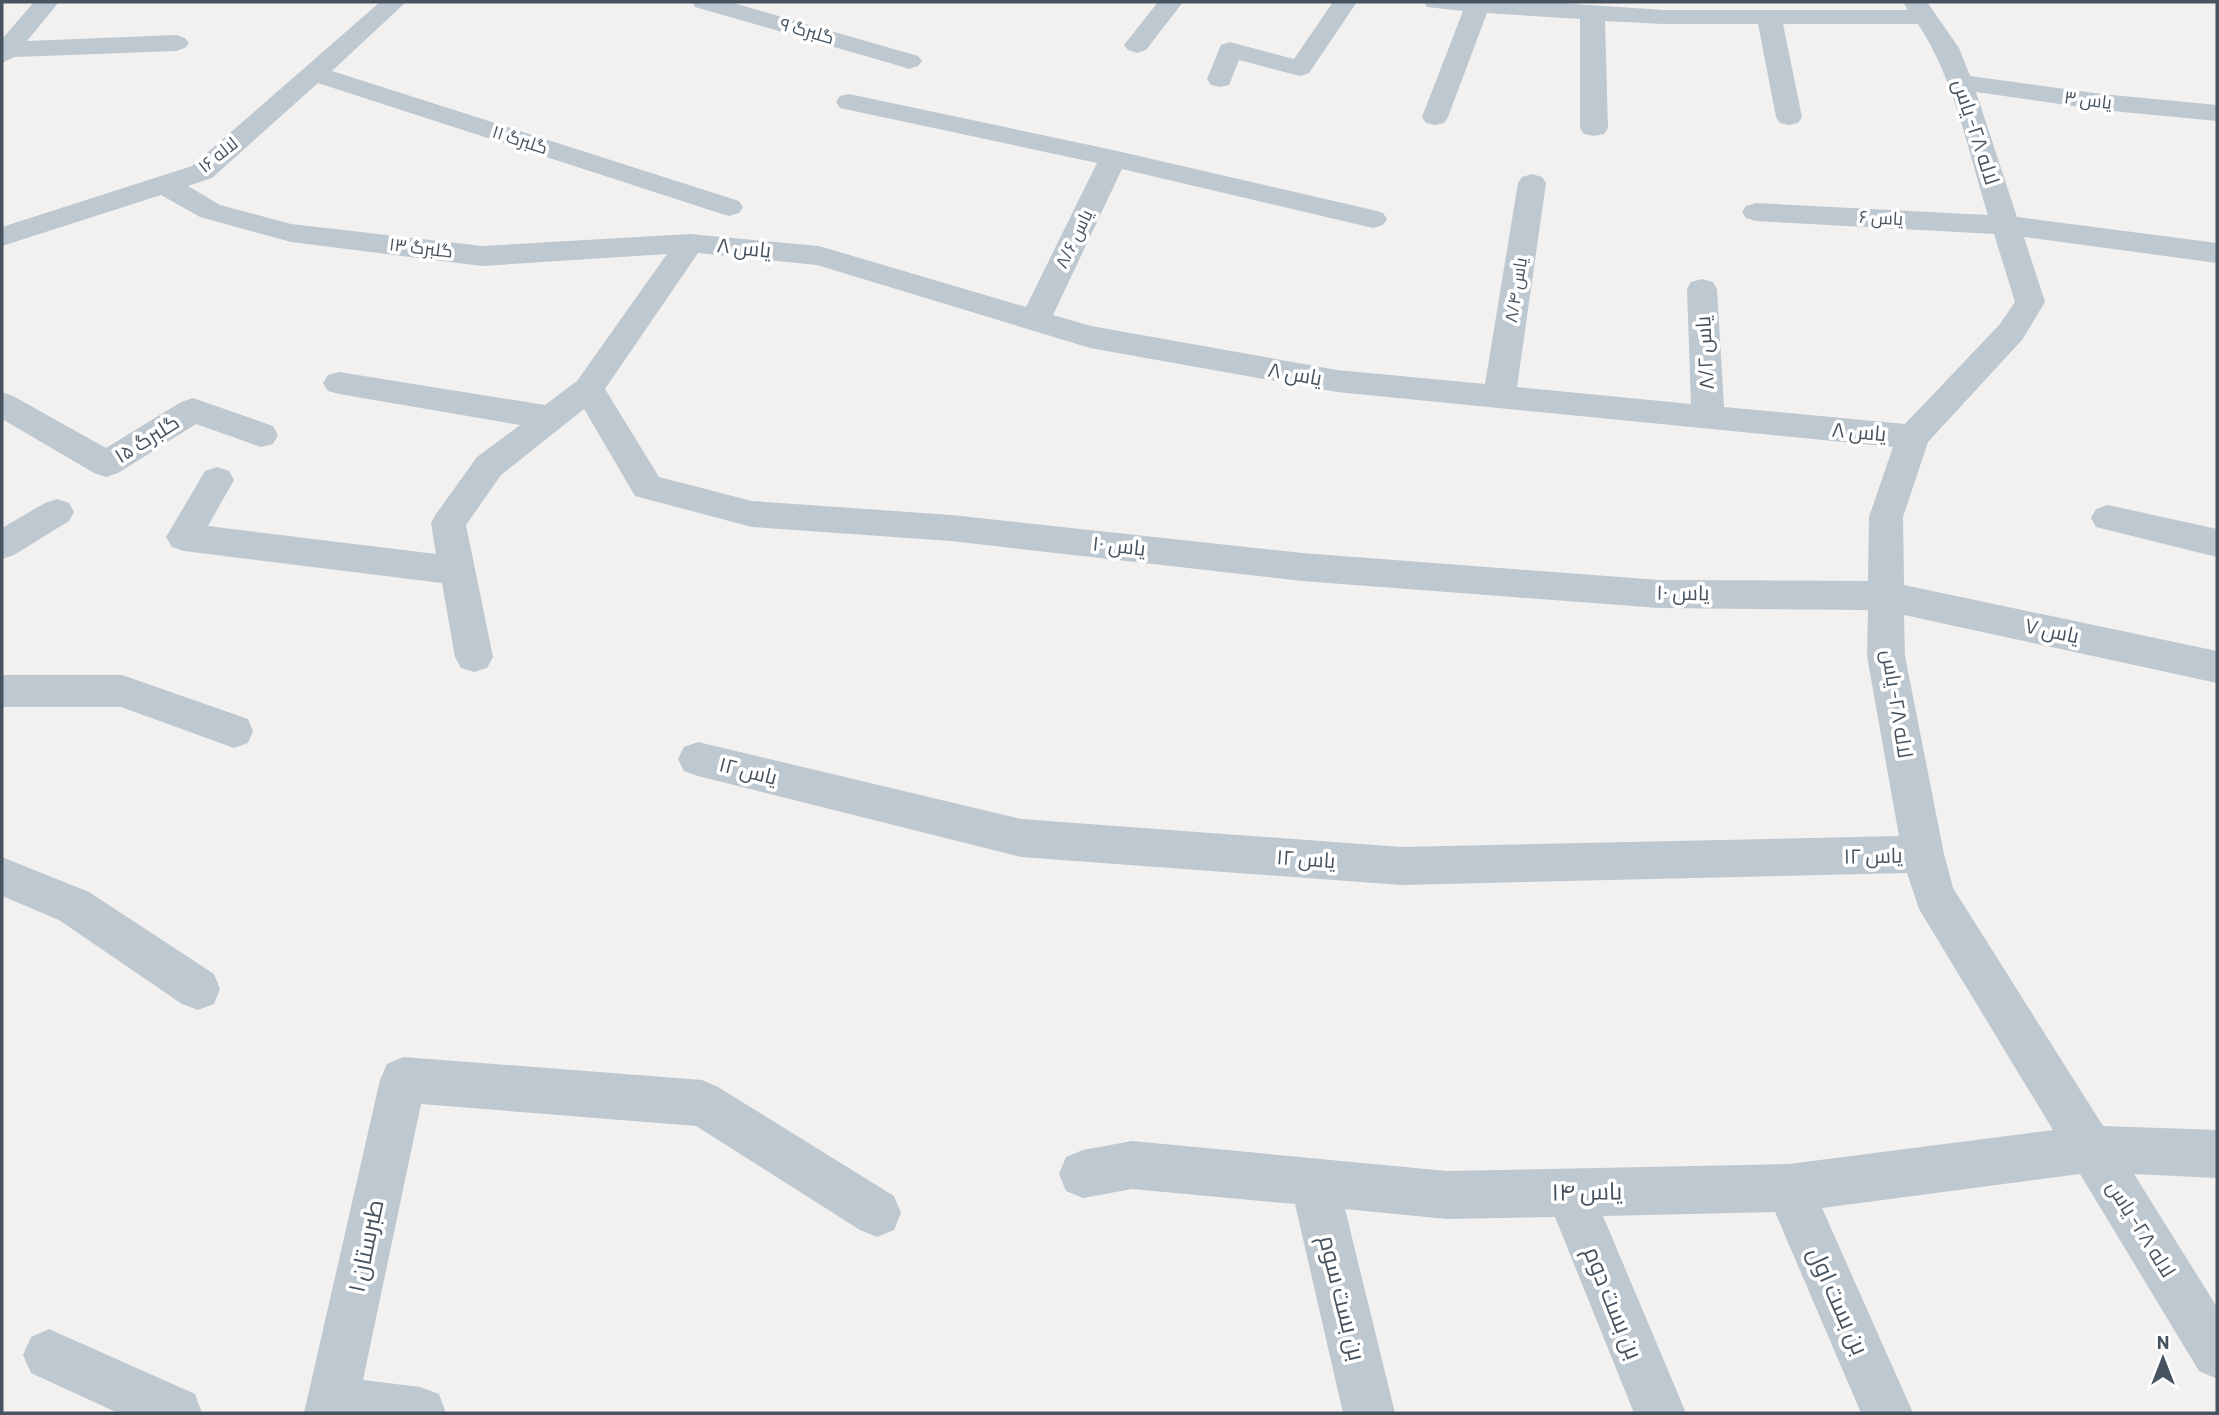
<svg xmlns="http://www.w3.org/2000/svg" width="2219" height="1415" font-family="Barlow,Cairo,sans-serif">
<rect width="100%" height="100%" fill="#f3f0f0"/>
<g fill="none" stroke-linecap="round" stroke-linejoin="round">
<path fill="#bdc8d0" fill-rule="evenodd" d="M34,2H59L27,41L176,35L185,38L189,43L185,48L176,51L14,57L2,63V39Z
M380,2H406L332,71L739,201L743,207L739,213L729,216L719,213L318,83L212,178L188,186L220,205L291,224L482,246L690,234L819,246L1026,307L1097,163L840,108L836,102L840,96L849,94L1113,150L1373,210L1383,213L1387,219L1383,225L1373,228L1122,169L1053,315L1091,326L1337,370L1485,384L1518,183L1522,177L1532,174L1542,177L1546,183L1517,387L1691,404L1687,289L1691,282L1702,279L1713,282L1717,289L1724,407L1905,424L2000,324L2015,302L1994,234L1756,221L1746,218L1742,212L1746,206L1756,203L1988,215C1968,151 1955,80 1918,24H1783L1802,117L1798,123L1789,125L1780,123L1776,117L1758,24H1663L1605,21L1608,128L1604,134L1594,136L1584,134L1580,128V19L1487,13L1448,117L1444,123L1435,125L1426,123L1422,117L1463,11L1427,7L1424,2H1545L1663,10H1908L1903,2H1927L1959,48L1970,76L2102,94L2217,105V121L2102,110L1976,92L2017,217L2217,243V263L2024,237L2045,302L2022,340L1928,442L1903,517L1904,585L2217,651V683L1904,615L1905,656L1944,854L1953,888L2103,1126L2217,1130V1178L2134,1174L2217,1307V1379L2199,1371L2080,1174L1822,1208L1913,1413H1861L1775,1212L1603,1216L1686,1413H1634L1555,1217L1447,1219L1345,1209L1395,1413H1343L1295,1204L1132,1189L1083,1198L1066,1191L1059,1174L1066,1157L1083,1150L1132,1141L1447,1171L1789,1164L2053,1130L1919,909L1907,873L1401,885L1021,857L698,776L684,771L678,759L684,747L698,742L1021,819L1401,847L1899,836L1867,656L1868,610L1659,608L1302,581L951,541L752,527L635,496L584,409L501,475L466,525L493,657L487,668L474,672L461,668L455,657L442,583L184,551L172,547L166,537L172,527L205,471L217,467L229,471L234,480L208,526L436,554L431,523L436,514L477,457L520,425L339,394L328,391L323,383L328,375L339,372L545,405L577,381L667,254L482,266L291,242L200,217L161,195L2,246V227L192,166ZM698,253L817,265L1090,348L1337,392L1893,447L1869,517L1868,581L1659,580L1302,553L951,515L752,501L659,477L605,389Z
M692,2H730L918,56L922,61L918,66L909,69L900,66L695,7Z
M1158,2H1183L1146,50L1137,53L1128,50L1124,45Z
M1333,2H1357L1309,73L1300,76L1239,60L1229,85L1220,87L1211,85L1207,79L1221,45L1230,42L1294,59Z
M2,392L13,396L106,448L181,402L193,398L273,426L278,435L273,444L261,447L196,424L118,473L106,477L94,473L2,419Z
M57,499L69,503L74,512L69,521L14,555L2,559V528L45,503Z
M2108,505L2217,529V557L2096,527L2091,518L2096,509Z
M2,675H122L248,719L253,731L248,743L234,748L121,707H2Z
M2,857L89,892L214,974L220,989L214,1004L198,1010L182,1004L59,920L2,896Z
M403,1057L702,1080L718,1087L894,1196L901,1213L894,1230L877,1237L860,1230L696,1126L421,1104L363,1380L420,1387L439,1394L446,1413H304L380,1080L387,1064Z
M49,1329L195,1394L202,1413H118L31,1373L23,1355L31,1337Z"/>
</g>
<g text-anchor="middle" stroke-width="7" stroke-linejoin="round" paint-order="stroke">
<g font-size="18" fill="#47545f" stroke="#fff">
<text transform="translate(807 31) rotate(16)" y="6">گلبرگ ۹</text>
<text transform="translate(2088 100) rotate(7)" y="6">یاس ۳</text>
<text transform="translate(520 140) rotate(18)" y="6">گلبرگ ۱۱</text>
<text transform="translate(218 155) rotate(-39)" y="6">لاله ۱۶</text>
<text transform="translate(1881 218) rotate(3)" y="6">یاس ۶</text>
<text transform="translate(1074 239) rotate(-64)" y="6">یاس ۸/۶</text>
<text transform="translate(421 248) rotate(7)" y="6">گلبرگ ۱۳</text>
<text transform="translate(1516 290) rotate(-81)" y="6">یاس ۸/۴</text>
</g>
<g font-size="21" fill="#47545f" stroke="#fff">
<text transform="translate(1976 132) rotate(72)" y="7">لاله ۲۸- یاس</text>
<text transform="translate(744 248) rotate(6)" y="7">یاس ۸</text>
<text transform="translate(1705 353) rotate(-93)" y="7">یاس ۸/۲</text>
<text transform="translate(1295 374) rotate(10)" y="7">یاس ۸</text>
<text transform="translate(1859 432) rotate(5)" y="7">یاس ۸</text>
<text transform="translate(147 439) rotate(-32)" y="7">گلبرگ ۱۵</text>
<text transform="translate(1119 546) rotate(6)" y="7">یاس ۱۰</text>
<text transform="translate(1683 593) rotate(1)" y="7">یاس ۱۰</text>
<text transform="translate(2052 631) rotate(12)" y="7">یاس ۷</text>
<text transform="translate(1897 704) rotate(81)" y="7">لاله ۲۸- یاس</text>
<text transform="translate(748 771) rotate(14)" y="7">یاس ۱۲</text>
<text transform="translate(1873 856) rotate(-1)" y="7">یاس ۱۲</text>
<text transform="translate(1306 859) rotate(4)" y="7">یاس ۱۲</text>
<text transform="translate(2141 1229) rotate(58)" y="7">لاله ۲۸- یاس</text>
</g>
<g font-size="24" fill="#47545f" stroke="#fff">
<text transform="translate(1587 1192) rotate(-1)" y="8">یاس ۱۴</text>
<text transform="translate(366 1246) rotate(-78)" y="8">طبرستان ۱</text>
<text transform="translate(1342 1298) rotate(76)" y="8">بن بست سوم</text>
<text transform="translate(1838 1301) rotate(66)" y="8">بن بست اول</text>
<text transform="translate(1613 1303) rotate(68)" y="8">بن بست دوم</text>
</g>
</g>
<rect width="2219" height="1415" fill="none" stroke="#47545f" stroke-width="7"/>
<g transform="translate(2163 1359)" stroke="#ffffff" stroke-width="5" paint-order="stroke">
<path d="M0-5L12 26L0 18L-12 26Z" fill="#47545f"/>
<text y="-10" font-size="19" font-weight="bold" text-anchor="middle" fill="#47545f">N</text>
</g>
</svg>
